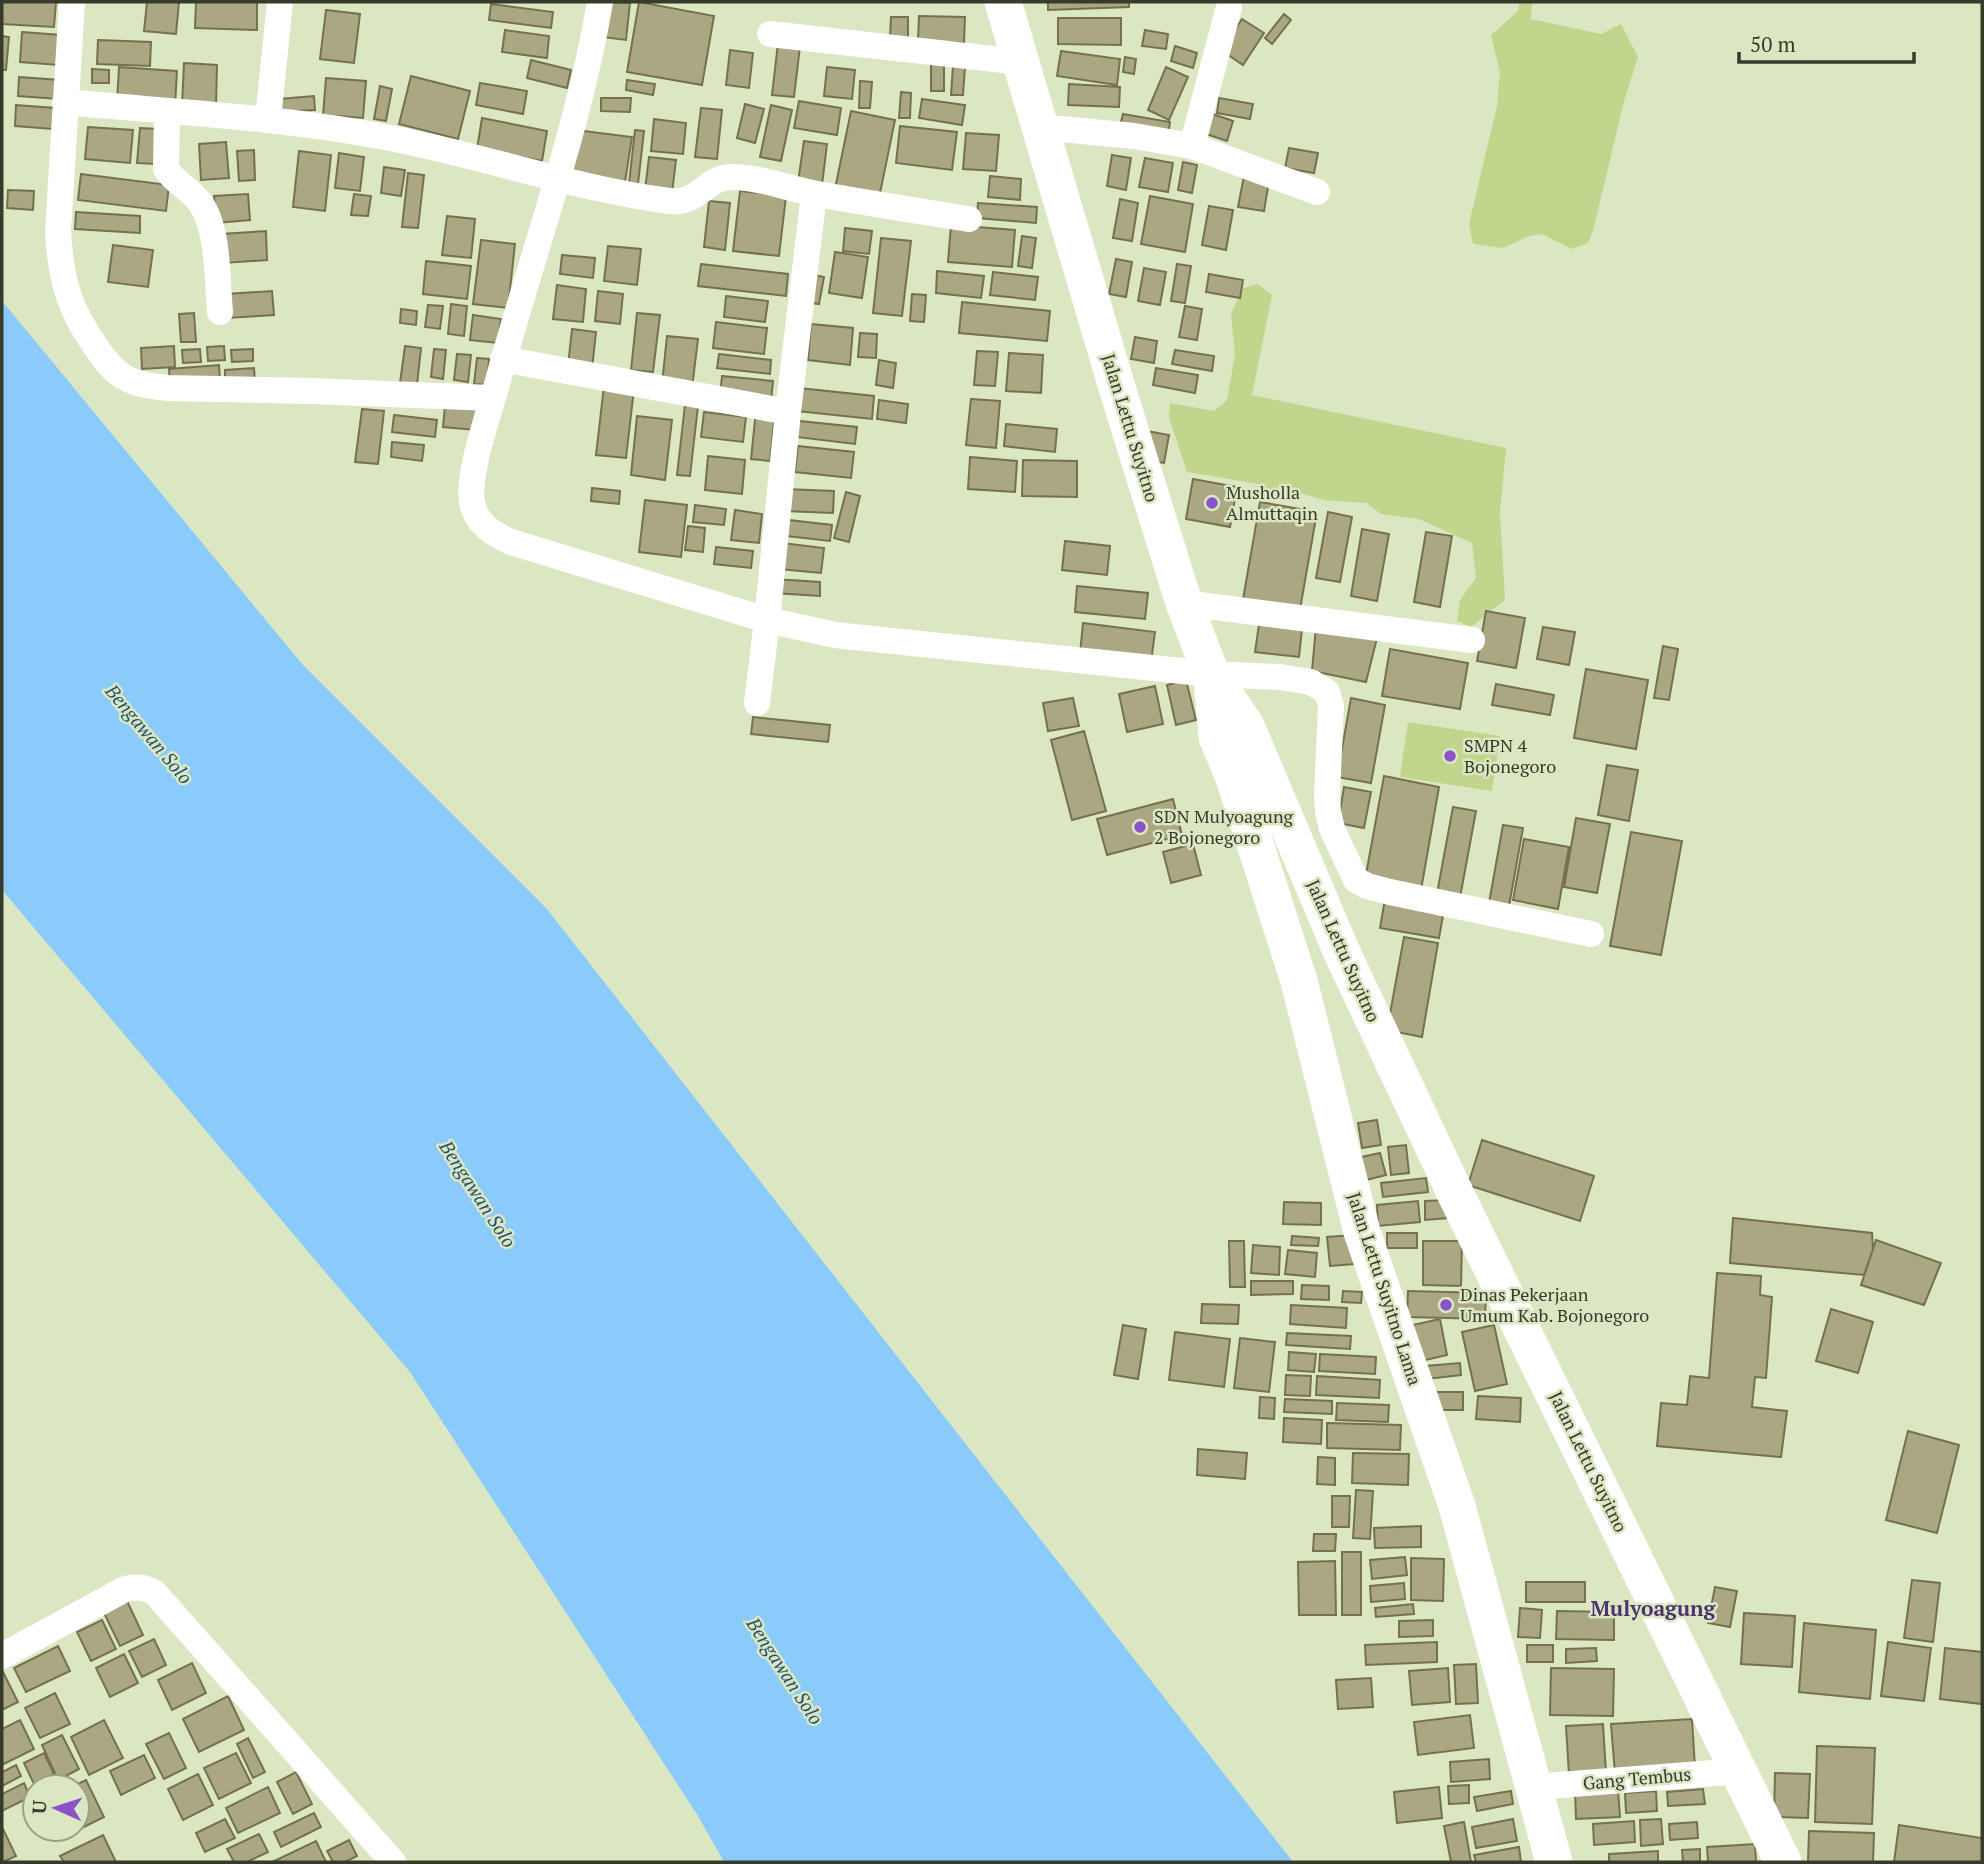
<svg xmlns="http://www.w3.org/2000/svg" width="1984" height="1864" font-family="'PT Serif',serif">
<rect width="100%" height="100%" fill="#dbe7c2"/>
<path fill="#bfd68c" d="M1520,2H1532L1531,19L1601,34L1621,24L1638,57L1624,101L1594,227L1588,243L1572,249L1542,234L1529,236L1503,248L1473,244L1469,224L1497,106L1500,72L1491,35L1518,11Z
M1258,284L1272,295L1252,395L1506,448L1500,512L1505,600L1471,627L1457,621L1460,600L1476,578L1472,543L1419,519L1381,514L1367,503L1324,500L1300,493H1270L1258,484L1187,472L1169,417L1170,403L1214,411L1227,400L1235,355L1231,314L1243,288Z
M1408,722L1500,736L1492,791L1400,777Z"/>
<path fill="#8bcbfb" d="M2,301L303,665L547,909L1293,1862H724L698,1816L410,1372L2,890Z"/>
<path fill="#aba782" stroke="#75714f" stroke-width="2" d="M2,2H56L54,27L2,24Z
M147,2H179L176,34L144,31Z
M196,2H257V30L195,28Z
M606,2L630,3L626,40L602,37Z
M639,2L714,16L702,85L627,72Z
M1048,2H1129V7L1048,10Z
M491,4L553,12L551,28L489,20Z
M326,10L360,14L354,63L320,59Z
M1284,14L1291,20L1272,44L1265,38Z
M919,16L965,17L964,43L918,41Z
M891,17H908V39L890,38Z
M1058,18H1121V45L1058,44Z
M1242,19L1264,33L1243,65L1221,50Z
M505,30L549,36L547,58L502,52Z
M1145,30L1168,34L1166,49L1142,46Z
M22,32L61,35L59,65L20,62Z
M2,36L9,37L6,70H2Z
M98,40L151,42L150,66L97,64Z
M778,43L800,46L794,97L772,95Z
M1175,46L1197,53L1193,68L1171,61Z
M730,50L753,53L749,88L726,85Z
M1061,51L1120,59L1117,85L1057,76Z
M1125,57L1136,59L1134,74L1123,72Z
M531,60L571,70L567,88L527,78Z
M931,62H944V91H931Z
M184,63L217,65L216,107L182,106Z
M953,66L965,67L963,95H951Z
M119,67L177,71L175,106L117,102Z
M827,67L855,70L852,99L824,96Z
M1166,67L1188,77L1169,120L1148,110Z
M92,69L109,70V83H92Z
M411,76L470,91L458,139L399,124Z
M19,77L60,80L58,99L18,96Z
M326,78L366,81L363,118L323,115Z
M627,80L655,84L653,95L626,90Z
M860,81L872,82L870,108H859Z
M480,83L527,91L523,114L476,105Z
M1069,84L1120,87L1119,107L1068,105Z
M380,86L392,89L386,121L374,119Z
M901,92L911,93L910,118H899Z
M314,96L315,110L280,112L279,99Z
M601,98H631L630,112L601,111Z
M1219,98L1253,104L1250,119L1217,113Z
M922,99L965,105L962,125L919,118Z
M799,101L841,108L837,135L794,128Z
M745,104L764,109L755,143L737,138Z
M16,105L55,108L53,129L15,126Z
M771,105L792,110L781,161L760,157Z
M701,108L722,110L717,159L695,157Z
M851,111L895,120L879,198L835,189Z
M1210,113L1233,121L1227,141L1203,133Z
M1123,114L1170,122L1168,135L1120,126Z
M482,118L547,131L542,161L477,149Z
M654,119L686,123L683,154L651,151Z
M900,126L957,132L952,170L896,163Z
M88,127L133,130L130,163L85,159Z
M140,128L159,129L156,164L137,163Z
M576,130L632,137L625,182L571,175Z
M635,130L644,131L638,184L629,183Z
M966,133L999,135L996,171L963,169Z
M804,141L827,144L822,185L798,182Z
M226,142L229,178L201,180L199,144Z
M1289,148L1318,153L1314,173L1285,168Z
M254,150L255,180L239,181L237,151Z
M299,151L331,155L325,211L293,207Z
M339,153L364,157L360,191L335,188Z
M1112,155L1131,158L1126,190L1107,186Z
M649,157L676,160L672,193L645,190Z
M1145,158L1173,163L1168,192L1139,187Z
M1183,162L1197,165L1192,193L1178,190Z
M384,167L405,170L401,196L381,193Z
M408,173L424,175L418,228L402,227Z
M81,174L169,185L166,211L78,200Z
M990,176L1021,179L1020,200L988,197Z
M1244,176L1269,181L1264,211L1238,207Z
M8,190L34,191L33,210L7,208Z
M740,191L786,196L779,256L733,251Z
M248,194L250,220L216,223L214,196Z
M354,194L371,196L368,216L351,215Z
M1150,196L1193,204L1185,252L1141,244Z
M1120,199L1138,203L1132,241L1113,238Z
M709,201L730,203L725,250L704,247Z
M978,203L1037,207L1036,223L977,218Z
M1209,206L1233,210L1226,250L1202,245Z
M76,212L140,216V233L75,229Z
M447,216L475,219L471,258L442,255Z
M951,225L1015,230L1012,267L948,262Z
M845,228L872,231L869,254L843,251Z
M266,231L267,260L223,263L221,234Z
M1022,236L1036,238L1032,268L1018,266Z
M881,238L911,241L902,316L873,313Z
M481,240L515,244L508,308L473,304Z
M113,245L153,250L148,287L108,282Z
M608,246L641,249L637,285L604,281Z
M835,252L868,257L862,298L829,293Z
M562,255L595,258L593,278L560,274Z
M1116,259L1132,262L1126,297L1109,294Z
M426,261L471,266L467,299L423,294Z
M701,264L788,274L786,296L698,286Z
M1177,264L1191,266L1185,303L1171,301Z
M1144,268L1166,272L1160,305L1138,301Z
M937,271L984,276L981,298L936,293Z
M993,272L1038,277L1035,300L990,295Z
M809,274L824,277L819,304L805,302Z
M1209,274L1243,280L1240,298L1206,292Z
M557,285L586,289L583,322L553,319Z
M272,291L274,315L227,318L226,294Z
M598,291L623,294L620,324L595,321Z
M912,294L926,295L924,322L910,321Z
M726,296L768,301L765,322L724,317Z
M962,302L1050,311L1047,341L959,333Z
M451,304L467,306L464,336L448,334Z
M428,305L443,306L440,329L425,327Z
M1185,306L1202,309L1197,340L1179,337Z
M401,309L417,311L416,325L400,323Z
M194,313L196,342H181L179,314Z
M637,313L660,315L653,372L631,370Z
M473,315L501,319L498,343L470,340Z
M716,322L767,328L764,354L713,348Z
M811,324L853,328L850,365L808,360Z
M572,329L596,332L592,369L568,366Z
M860,333L877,334L876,358L858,357Z
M667,336L698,339L692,388L662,384Z
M1135,337L1157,341L1154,363L1131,359Z
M174,346L175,367L142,369L141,348Z
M224,346L225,360L208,361L207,347Z
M405,346L421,348L417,385L400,383Z
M200,349L201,362L183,363L182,350Z
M253,349V361L232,362L231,350Z
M434,349L446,350L443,379L431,377Z
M1175,350L1214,356L1212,371L1172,364Z
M977,351L998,352L995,386L974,385Z
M1009,353L1043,355L1041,393L1006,391Z
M457,354L471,355L468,382L454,380Z
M719,354L771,360L770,374L717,368Z
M477,358L489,359L487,385L474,384Z
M879,360L896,363L893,388L876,385Z
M219,365L220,381L170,384L169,369Z
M254,368L255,382L225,384V370Z
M1156,368L1198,375L1195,393L1153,385Z
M722,376L773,381L771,401L720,396Z
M604,386L634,389L626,458L596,455Z
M799,388L874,396L872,419L797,411Z
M971,399L1000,401L996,448L966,445Z
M879,400L908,404L906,423L877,419Z
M445,405L477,409L475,430L443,427Z
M685,405L698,406L690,476L677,475Z
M362,409L384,411L378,464L355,462Z
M756,410L775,412L770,461L751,459Z
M704,412L746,417L743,442L701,437Z
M394,415L437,420L435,437L392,432Z
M637,416L672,420L665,480L631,475Z
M790,420L857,427L855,444L788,436Z
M1006,424L1057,429L1055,452L1004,446Z
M1147,431L1169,435L1164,463L1142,460Z
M392,442L424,445L422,461L391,457Z
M798,446L854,452L851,478L795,472Z
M708,456L745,460L742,494L705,490Z
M970,457L1017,461L1015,492L968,489Z
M1023,460L1077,461V497L1022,496Z
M1193,479L1237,487L1230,527L1186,519Z
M592,488L620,491L619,504L591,501Z
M785,489L834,491L833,513L784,511Z
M846,492L860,496L849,542L834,538Z
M645,500L687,505L681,557L639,552Z
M1260,502L1317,512L1299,615L1242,605Z
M695,505L726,509L724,525L693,522Z
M735,510L762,514L759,543L731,540Z
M1328,512L1352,517L1340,582L1316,578Z
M780,519L832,525L830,541L778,535Z
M688,526L705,528L703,552L685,550Z
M1362,529L1389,534L1377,601L1351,596Z
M1426,532L1452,536L1440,607L1414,602Z
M1065,541L1110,546L1107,575L1062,570Z
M782,543L824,548L821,573L779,569Z
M716,547L753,551L751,568L714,564Z
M774,579L820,582V596L773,593Z
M1077,586L1148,593L1145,619L1075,612Z
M1486,611L1525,618L1516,668L1477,661Z
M1083,623L1155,632L1151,662L1080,654Z
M1259,624L1302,629L1299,657L1255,652Z
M1316,627L1377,638L1366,682L1312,671Z
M1543,627L1575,632L1569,665L1537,659Z
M1663,646L1678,649L1669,700L1654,698Z
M1390,649L1468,663L1460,709L1382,696Z
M1586,669L1648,680L1636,749L1574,738Z
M1186,680L1196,720L1176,725L1167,685Z
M1496,684L1554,695L1550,715L1492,705Z
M1155,686L1163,724L1127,732L1119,694Z
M1073,698L1079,726L1048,731L1043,703Z
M1351,698L1385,705L1371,783L1337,777Z
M753,717L830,725L828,742L751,734Z
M1084,731L1106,811L1072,820L1051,740Z
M1607,765L1638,770L1629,821L1598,815Z
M1384,776L1439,787L1421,890L1365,880Z
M1344,787L1371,792L1364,828L1338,823Z
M1173,799L1182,835L1107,855L1097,819Z
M1453,807L1476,811L1459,903L1436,899Z
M1576,818L1610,824L1597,893L1564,887Z
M1503,825L1523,828L1509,906L1489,903Z
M1631,832L1682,841L1661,955L1610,946Z
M1524,839L1569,847L1558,909L1513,900Z
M1193,844L1201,875L1171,883L1163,852Z
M1385,899L1444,910L1439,938L1380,928Z
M1404,937L1438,943L1422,1037L1387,1030Z
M1377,1120L1381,1145L1362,1148L1358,1123Z
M1482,1140L1594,1176L1580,1221L1468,1185Z
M1406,1145L1409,1173L1391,1175L1388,1147Z
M1380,1153L1386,1175L1366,1180L1361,1157Z
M1426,1178L1428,1192L1383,1197L1381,1183Z
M1448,1200L1449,1218L1425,1220V1201Z
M1418,1201L1420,1222L1378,1226L1377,1205Z
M1284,1202L1321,1203V1225L1283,1224Z
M1733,1218L1872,1233L1873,1249L1864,1275L1730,1263Z
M1387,1233H1417V1248H1387Z
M1352,1235L1355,1264L1330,1266L1327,1237Z
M1292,1236L1319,1238L1318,1246L1291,1245Z
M1876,1240L1941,1263L1924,1305L1861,1285Z
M1229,1241H1244L1245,1287H1230Z
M1423,1241H1462L1461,1286L1423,1285Z
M1253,1245L1280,1247L1279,1275L1251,1273Z
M1288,1250L1317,1253L1315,1277L1285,1274Z
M1717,1273L1761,1276L1760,1295L1772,1297L1766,1378L1755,1377L1752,1407L1787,1411L1781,1457L1657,1446L1661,1403L1687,1405L1690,1376L1709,1378Z
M1251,1281H1293V1294L1251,1295Z
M1302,1285L1329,1286V1300L1301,1299Z
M1343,1291L1362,1292L1361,1303L1342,1302Z
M1408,1291L1486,1293L1485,1319L1407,1317Z
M1202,1304L1239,1305L1238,1324L1201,1323Z
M1291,1305L1347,1308L1346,1328L1290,1324Z
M1831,1309L1873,1322L1858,1373L1816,1361Z
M1440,1319L1447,1355L1421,1361L1413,1325Z
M1123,1325L1146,1329L1138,1379L1114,1375Z
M1494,1325L1507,1384L1475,1391L1462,1332Z
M1175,1332L1230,1339L1224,1387L1169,1380Z
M1287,1333L1351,1336L1350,1349L1286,1345Z
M1240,1338L1275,1342L1269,1392L1234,1388Z
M1289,1352L1316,1354L1314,1372L1288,1370Z
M1320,1354L1376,1357L1375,1374L1319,1371Z
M1460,1363L1461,1375L1427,1379L1426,1366Z
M1286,1375L1311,1376L1310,1396L1285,1395Z
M1317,1376L1380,1380L1379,1398L1316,1395Z
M1436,1392H1463V1410H1436Z
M1478,1396L1521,1398L1520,1422L1476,1419Z
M1260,1397L1275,1398L1274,1419L1259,1418Z
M1285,1399L1332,1401V1414L1284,1412Z
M1337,1403L1389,1405L1388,1422L1336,1420Z
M1284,1418L1322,1420L1321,1444L1283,1442Z
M1327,1423L1401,1425L1400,1450L1327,1448Z
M1908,1431L1959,1445L1937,1533L1886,1520Z
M1198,1449L1247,1453L1245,1479L1197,1475Z
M1353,1453L1409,1454L1408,1485L1352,1483Z
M1318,1457L1335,1458V1485L1317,1484Z
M1356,1490L1373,1491L1370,1539L1353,1538Z
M1332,1496H1350L1349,1527H1332Z
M1421,1526V1547L1375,1548L1374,1528Z
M1314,1534H1336L1335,1551H1313Z
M1342,1552H1361V1615H1342Z
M1405,1557L1407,1575L1372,1579L1370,1560Z
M1411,1558L1444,1559L1443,1601L1411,1600Z
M1335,1561L1336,1615H1299L1298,1562Z
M1912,1580L1940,1583L1933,1642L1904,1638Z
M1526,1582H1585V1602H1526Z
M1404,1583L1405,1599L1371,1602L1370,1586Z
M1715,1587L1737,1591L1730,1627L1708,1623Z
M127,1601L143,1635L120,1646L104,1613Z
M1413,1604L1414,1614L1376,1617L1375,1608Z
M1520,1608L1542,1610L1540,1638L1518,1637Z
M1557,1611L1614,1612V1640L1556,1639Z
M1744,1613L1795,1616L1792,1667L1741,1664Z
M102,1620L116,1649L91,1661L77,1632Z
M1433,1620V1636L1399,1637V1621Z
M1804,1623L1876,1630L1870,1699L1799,1692Z
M154,1639L166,1665L142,1677L129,1651Z
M1437,1642V1662L1366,1665L1365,1645Z
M1888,1642L1931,1648L1924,1701L1881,1696Z
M1527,1645H1553V1662H1527Z
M58,1646L70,1671L26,1692L14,1668Z
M1596,1648L1597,1661L1566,1663V1649Z
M1945,1648L1982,1652V1704L1940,1699Z
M124,1654L138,1683L110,1697L96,1668Z
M192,1663L206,1693L172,1710L158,1680Z
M1476,1664L1478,1703L1456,1704L1454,1665Z
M1448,1668L1450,1702L1412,1705L1409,1671Z
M1551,1668L1614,1669L1613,1716L1550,1715Z
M3,1672L18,1702L2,1710V1673Z
M1371,1678L1373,1707L1338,1709L1336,1680Z
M55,1693L70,1724L40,1738L25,1708Z
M228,1696L244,1730L199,1752L183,1719Z
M1470,1715L1474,1748L1418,1755L1414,1722Z
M1692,1719L1695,1768L1615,1774L1611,1724Z
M20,1720L34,1749L2,1765V1729Z
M104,1720L123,1758L89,1775L71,1737Z
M1603,1724L1606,1773L1569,1775L1566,1726Z
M169,1733L186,1768L164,1779L146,1744Z
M62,1735L79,1769L58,1780L42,1745Z
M248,1738L265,1772L253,1778L237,1744Z
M1817,1746L1875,1748L1872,1824L1815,1822Z
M44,1753L54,1774L34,1784L24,1763Z
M236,1753L251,1783L219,1799L204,1768Z
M144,1755L155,1778L121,1795L110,1771Z
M1489,1759L1490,1779L1451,1782L1450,1762Z
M16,1765L21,1776L2,1786V1772Z
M296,1772L312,1804L293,1814L277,1782Z
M1775,1773L1810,1774L1808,1818L1774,1817Z
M198,1774L213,1805L183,1820L168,1789Z
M86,1780L104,1817L78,1830L77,1787H71Z
M24,1783L30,1797L2,1811V1794Z
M1469,1785V1803L1449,1804L1448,1786Z
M268,1787L280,1813L238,1833L226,1808Z
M1439,1787L1442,1818L1397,1823L1394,1792Z
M1618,1789L1620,1817L1576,1819L1575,1791Z
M1703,1789L1705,1804L1668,1806L1667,1792Z
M1511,1791L1513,1804L1477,1811L1474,1797Z
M1656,1791L1657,1811L1626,1813L1625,1793Z
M314,1813L321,1827L281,1847L274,1832Z
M225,1819L235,1838L205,1852L196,1833Z
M1513,1819L1517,1841L1476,1848L1472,1827Z
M1661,1819L1663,1844L1641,1846L1640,1820Z
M1634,1821L1635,1842L1594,1845L1593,1824Z
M1464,1822L1471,1862H1451L1444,1826Z
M1697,1822L1698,1838L1670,1840L1669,1824Z
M1899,1825L1982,1838V1862H1894Z
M2,1827L16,1856L3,1862H2Z
M1809,1831L1874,1833L1873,1862H1808Z
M259,1834L268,1852L247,1862H234L227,1849Z
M103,1835L116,1862H64L60,1856Z
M349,1840L357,1856L345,1862H333L327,1851Z
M316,1841L326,1862H275L274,1861Z
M1755,1844L1756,1862H1708L1707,1847Z
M1519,1847L1521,1862H1476L1474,1855Z
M1700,1849V1862H1683L1682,1850Z
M1658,1851V1862H1609V1854Z"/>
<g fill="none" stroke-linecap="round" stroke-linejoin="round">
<path stroke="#fff" stroke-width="26" d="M72,2L58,232C61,281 69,310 98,350C105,360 113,371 124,377C137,385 153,386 167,388L310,391L493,398
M600,2C578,133 530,259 496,388C488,415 467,476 472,502C475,523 493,534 511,542L767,620L835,635L1211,674L1280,677L1311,682L1327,692L1331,706L1327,795L1328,812L1332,829L1356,880L1367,886L1390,892L1591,934
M770,34L1020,62
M65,102C172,112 280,117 385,137C481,155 572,188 669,201C701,205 705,175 735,177C763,178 790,189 817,194C868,203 918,211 969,219
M167,111L166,169C175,183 192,190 201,204C219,230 217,281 220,312
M268,119L280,2
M1040,127L1134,136L1192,146L1317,192
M1192,146L1229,7
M503,359L788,412
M1184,603L1472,640
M757,703L767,620L788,412L814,194
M2,1656L125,1589C137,1586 144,1587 155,1593L393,1862
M1534,1787L1739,1771"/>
<path stroke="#fff" stroke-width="37" d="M1003,2L1118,391L1184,603L1211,674L1246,726L1343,955L1457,1197L1783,1862
M1212,679L1217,737L1234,778L1299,981L1362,1232L1457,1506L1554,1862"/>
</g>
<g fill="#8a53ca" stroke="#dbe7c2" stroke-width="2.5">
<circle cx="1212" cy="503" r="7"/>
<circle cx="1450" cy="756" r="7"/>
<circle cx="1140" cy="827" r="7"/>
<circle cx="1446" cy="1305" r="7"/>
</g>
<g text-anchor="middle" stroke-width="5" stroke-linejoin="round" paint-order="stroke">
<g font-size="18" fill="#363b2c" stroke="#dbe7c2">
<text transform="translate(1130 428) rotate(73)" y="6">Jalan Lettu Suyitno</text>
<text transform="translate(1343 951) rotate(66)" y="6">Jalan Lettu Suyitno</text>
<text transform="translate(1384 1289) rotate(72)" y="6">Jalan Lettu Suyitno Lama</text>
<text transform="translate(1588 1462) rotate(64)" y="6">Jalan Lettu Suyitno</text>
<text transform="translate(1637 1779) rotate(-5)" y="6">Gang Tembus</text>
</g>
<g font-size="18" fill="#363b2c" stroke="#dbe7c2" text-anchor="start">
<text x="1226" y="499">Musholla<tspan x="1226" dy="21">Almuttaqin</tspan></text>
<text x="1464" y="752">SMPN 4<tspan x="1464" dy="21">Bojonegoro</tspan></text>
<text x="1154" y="823">SDN Mulyoagung<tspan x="1154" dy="21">2 Bojonegoro</tspan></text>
<text x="1460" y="1301">Dinas Pekerjaan<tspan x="1460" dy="21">Umum Kab. Bojonegoro</tspan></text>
</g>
<g font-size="19" font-style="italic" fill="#235172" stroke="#dbe7c2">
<text transform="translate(149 734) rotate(50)" y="7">Bengawan Solo</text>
<text transform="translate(478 1194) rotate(57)" y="7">Bengawan Solo</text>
<text transform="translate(785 1671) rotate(57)" y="7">Bengawan Solo</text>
</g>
<g font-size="21" font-weight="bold" fill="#4d326d" stroke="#dbe7c2">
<text x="1653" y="1616">Mulyoagung</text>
</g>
</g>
<rect width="1984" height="1864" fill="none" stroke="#363b2c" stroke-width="7"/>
<g transform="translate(56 1808) rotate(273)"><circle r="33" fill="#dbe7c2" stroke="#99a286" stroke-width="2"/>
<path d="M0-5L12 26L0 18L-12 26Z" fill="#8a53ca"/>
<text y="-10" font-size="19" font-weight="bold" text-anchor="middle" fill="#363b2c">U</text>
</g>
<path d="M1739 52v10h175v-10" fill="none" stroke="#363b2c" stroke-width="3.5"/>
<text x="1750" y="52" font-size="21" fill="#363b2c" stroke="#dbe7c2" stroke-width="5" paint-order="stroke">50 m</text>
</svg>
